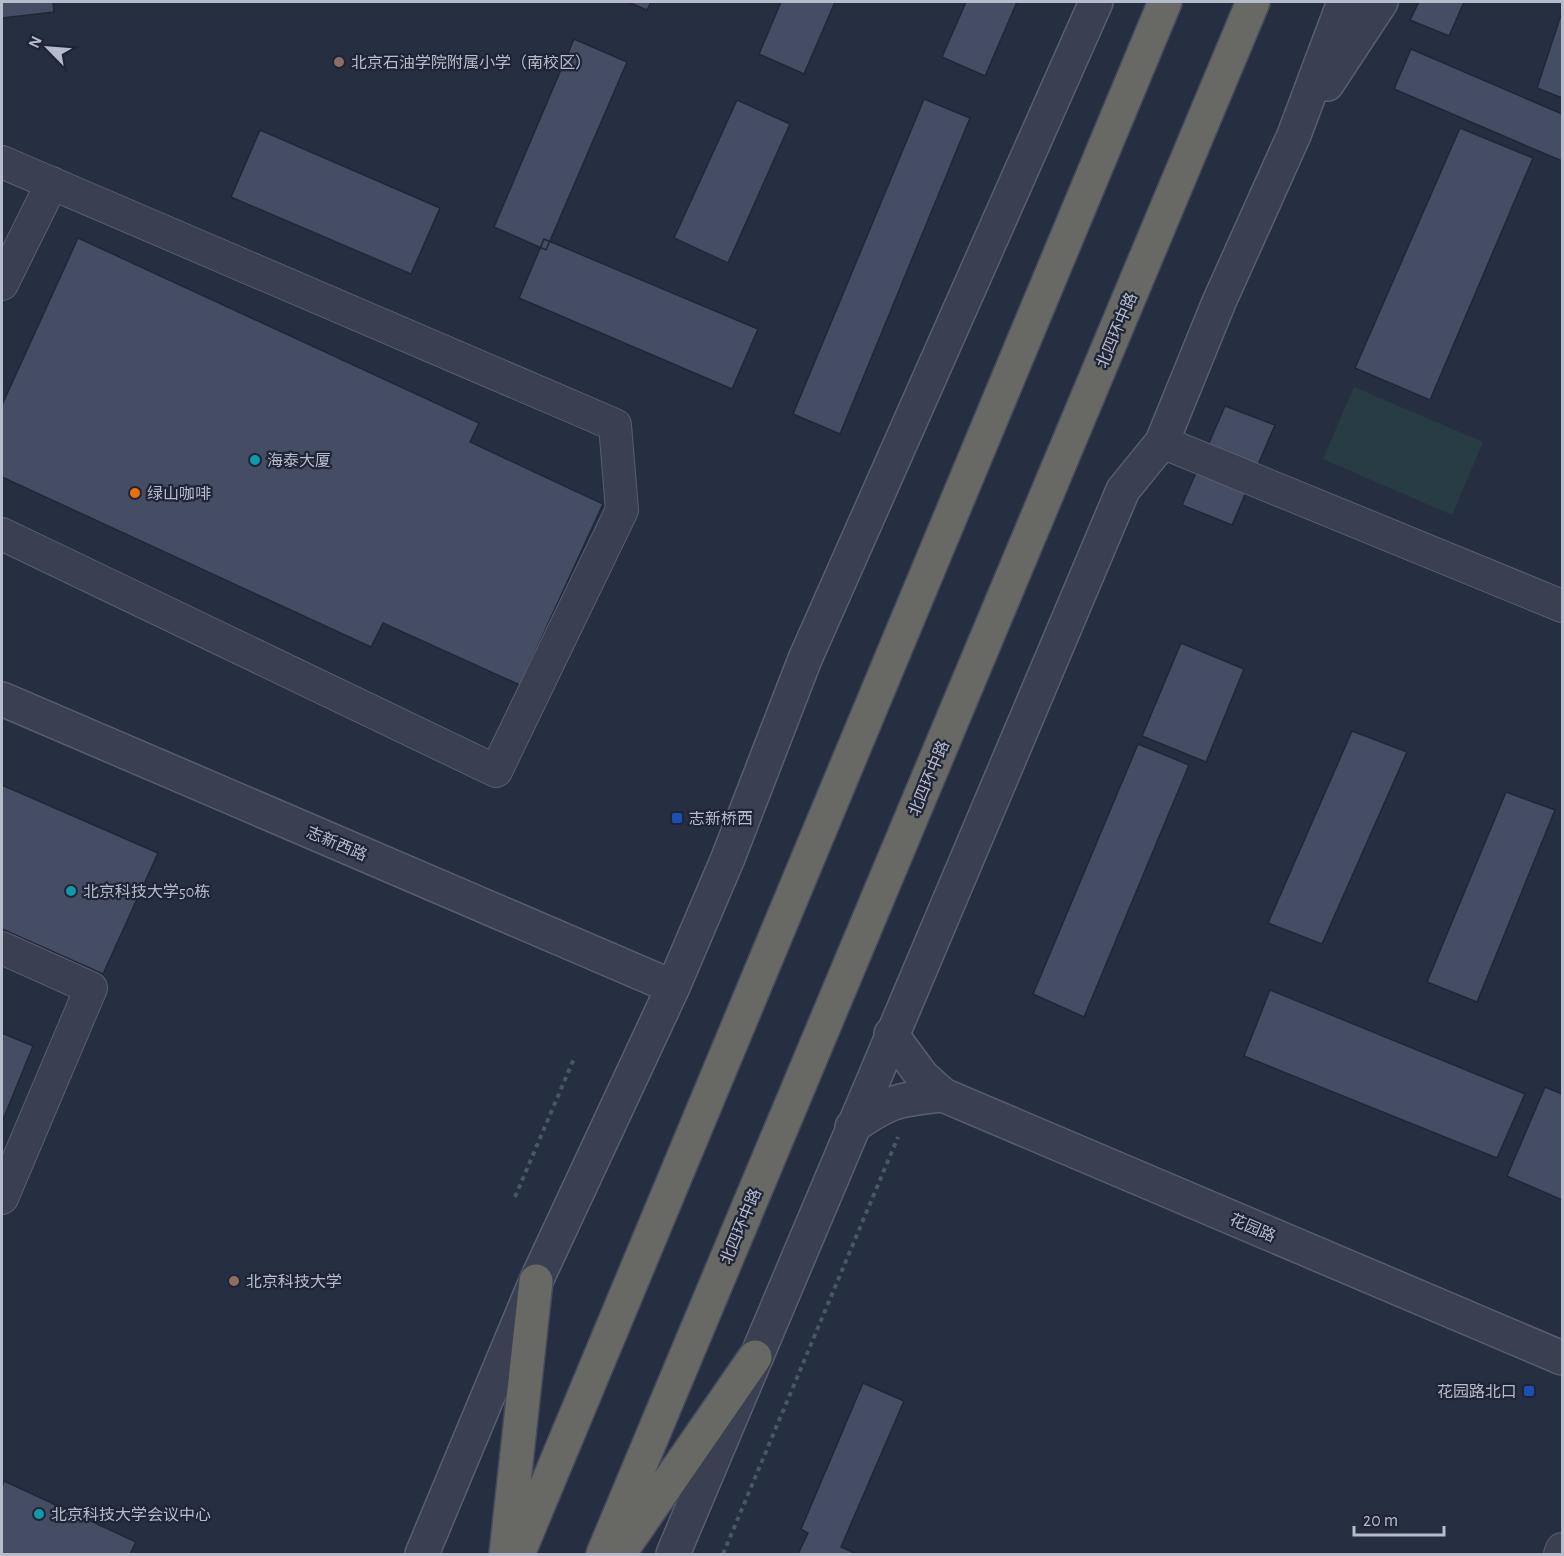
<svg xmlns="http://www.w3.org/2000/svg" width="1564" height="1556" font-family="'Alegreya Sans','Noto Sans SC',sans-serif">
<rect width="100%" height="100%" fill="#262e42"/>
<path fill="#283c43" d="M1354,387L1483,442L1452,515L1323,459Z"/>
<path fill="#454d64" stroke="#212739" stroke-width="1.5" d="M2,2H53L54,12L2,18Z
M628,2H651L647,10Z
M781,2H835L804,74L759,54Z
M966,2H1017L985,76L942,57Z
M1419,2H1464L1449,36L1410,20Z
M1562,12V98L1537,88Z
M574,39L627,62L546,250L494,227Z
M1411,49L1562,114V161L1394,89Z
M924,99L970,118L840,434L793,414Z
M737,100L790,124L728,263L674,238Z
M1460,128L1533,158L1430,400L1355,368Z
M260,130L440,208L411,274L231,197Z
M78,238L479,423L470,442L603,504L520,685L383,623L371,647L2,477V405Z
M544,239L758,329L732,389L519,298Z
M1225,406L1275,425L1232,525L1182,505Z
M1181,643L1244,669L1206,762L1142,736Z
M1352,731L1407,752L1322,944L1268,923Z
M1138,744L1189,765L1084,1017L1033,994Z
M2,785L158,853L103,974L2,929Z
M1506,792L1555,810L1477,1002L1427,982Z
M1270,990L1525,1094L1497,1158L1244,1056Z
M2,1033L33,1046L2,1122Z
M1545,1087L1562,1094V1200L1507,1176Z
M863,1383L904,1401L841,1547L857,1554H798L808,1533L801,1529Z
M4,1481L136,1542L130,1554H2V1487Z"/>
<g fill="none" stroke-linecap="round" stroke-linejoin="round">
<defs>
<path id="minor" d="M2,162L615,425L622,510L496,771L2,534
M2,284L52,183
M1162,442L1562,606
M2,948L91,988L2,1198
M1560,1554L1562,1549"/>
<path id="tertiary" d="M1327,84L1381,2
M2,699L673,987
M891,1034L922,1076L943,1095L1562,1358
M852,1127C891,1100 897,1100 943,1095
M422,1554L536,1281L673,987L728,858L805,659L1096,2
M673,1554L1123,490L1162,442L1219,302L1294,135L1344,2"/>
<path id="trunk" d="M506,1554L536,1281
M518,1554L1165,2
M603,1554L1253,2
M619,1554L755,1357"/>
</defs>
<use href="#minor" stroke="#585e6f" stroke-width="34"/>
<use href="#tertiary" stroke="#585e6f" stroke-width="36"/>
<use href="#trunk" stroke="#454b5c" stroke-width="36"/>
<path stroke="#465960" stroke-width="4" stroke-dasharray="4.5 4.5" stroke-linecap="butt" d="M515,1197L575,1056
M723,1554L898,1137"/>
<use href="#minor" stroke="#3a4052" stroke-width="32"/>
<use href="#tertiary" stroke="#3a4052" stroke-width="33"/>
<use href="#trunk" stroke="#686864" stroke-width="33"/>
</g>
<g fill="#8d6e63" stroke="#1f2537" stroke-width="2">
<circle cx="339" cy="62" r="6"/>
<circle cx="234" cy="1281" r="6"/>
</g>
<g fill="#0f9aa8" stroke="#1f2537" stroke-width="2">
<circle cx="255" cy="460" r="6"/>
<circle cx="71" cy="891" r="6"/>
<circle cx="39" cy="1514" r="6"/>
</g>
<circle fill="#e8710a" stroke="#1f2537" stroke-width="2" cx="135" cy="493" r="6"/>
<g fill="#1a4fb4" stroke="#1f2537" stroke-width="2">
<rect x="671" y="812" width="12" height="12" rx="3"/>
<rect x="1523" y="1385" width="12" height="12" rx="3"/>
</g>
<g text-anchor="middle" stroke-width="4.5" stroke-linejoin="round" paint-order="stroke">
<g font-size="16" fill="#b7bccc" stroke="#1f2537" text-anchor="start">
<text x="351" y="68">北京石油学院附属小学（南校区）</text>
<text x="267" y="466">海泰大厦</text>
<text x="147" y="499">绿山咖啡</text>
<text x="689" y="824">志新桥西</text>
<text x="83" y="897">北京科技大学50栋</text>
<text x="246" y="1287">北京科技大学</text>
<text x="1517" y="1397" text-anchor="end">花园路北口</text>
<text x="51" y="1520">北京科技大学会议中心</text>
</g>
<g font-size="16" fill="#b7bccc" stroke="#1f2537">
<text transform="translate(1116 330) rotate(-67)" y="6">北四环中路</text>
<text transform="translate(928 778) rotate(-67)" y="6">北四环中路</text>
<text transform="translate(337 843) rotate(23)" y="6">志新西路</text>
<text transform="translate(740 1226) rotate(-67)" y="6">北四环中路</text>
<text transform="translate(1253 1227) rotate(23)" y="6">花园路</text>
</g>
</g>
<rect width="1564" height="1556" fill="none" stroke="#b7bccc" stroke-width="6"/>
<g transform="translate(48 48) rotate(295)" stroke="#1f2537" stroke-width="4.5" paint-order="stroke">
<path d="M0-4.5L10 22L0 15L-10 22Z" fill="#b7bccc"/>
<text y="-9" font-size="16" font-weight="bold" text-anchor="middle" fill="#b7bccc">N</text>
</g>
<path d="M1354 1526v9h90v-9" fill="none" stroke="#b7bccc" stroke-width="3"/>
<text x="1363" y="1526" font-size="18" fill="#b7bccc" stroke="#1f2537" stroke-width="4.5" paint-order="stroke">20 m</text>
</svg>
